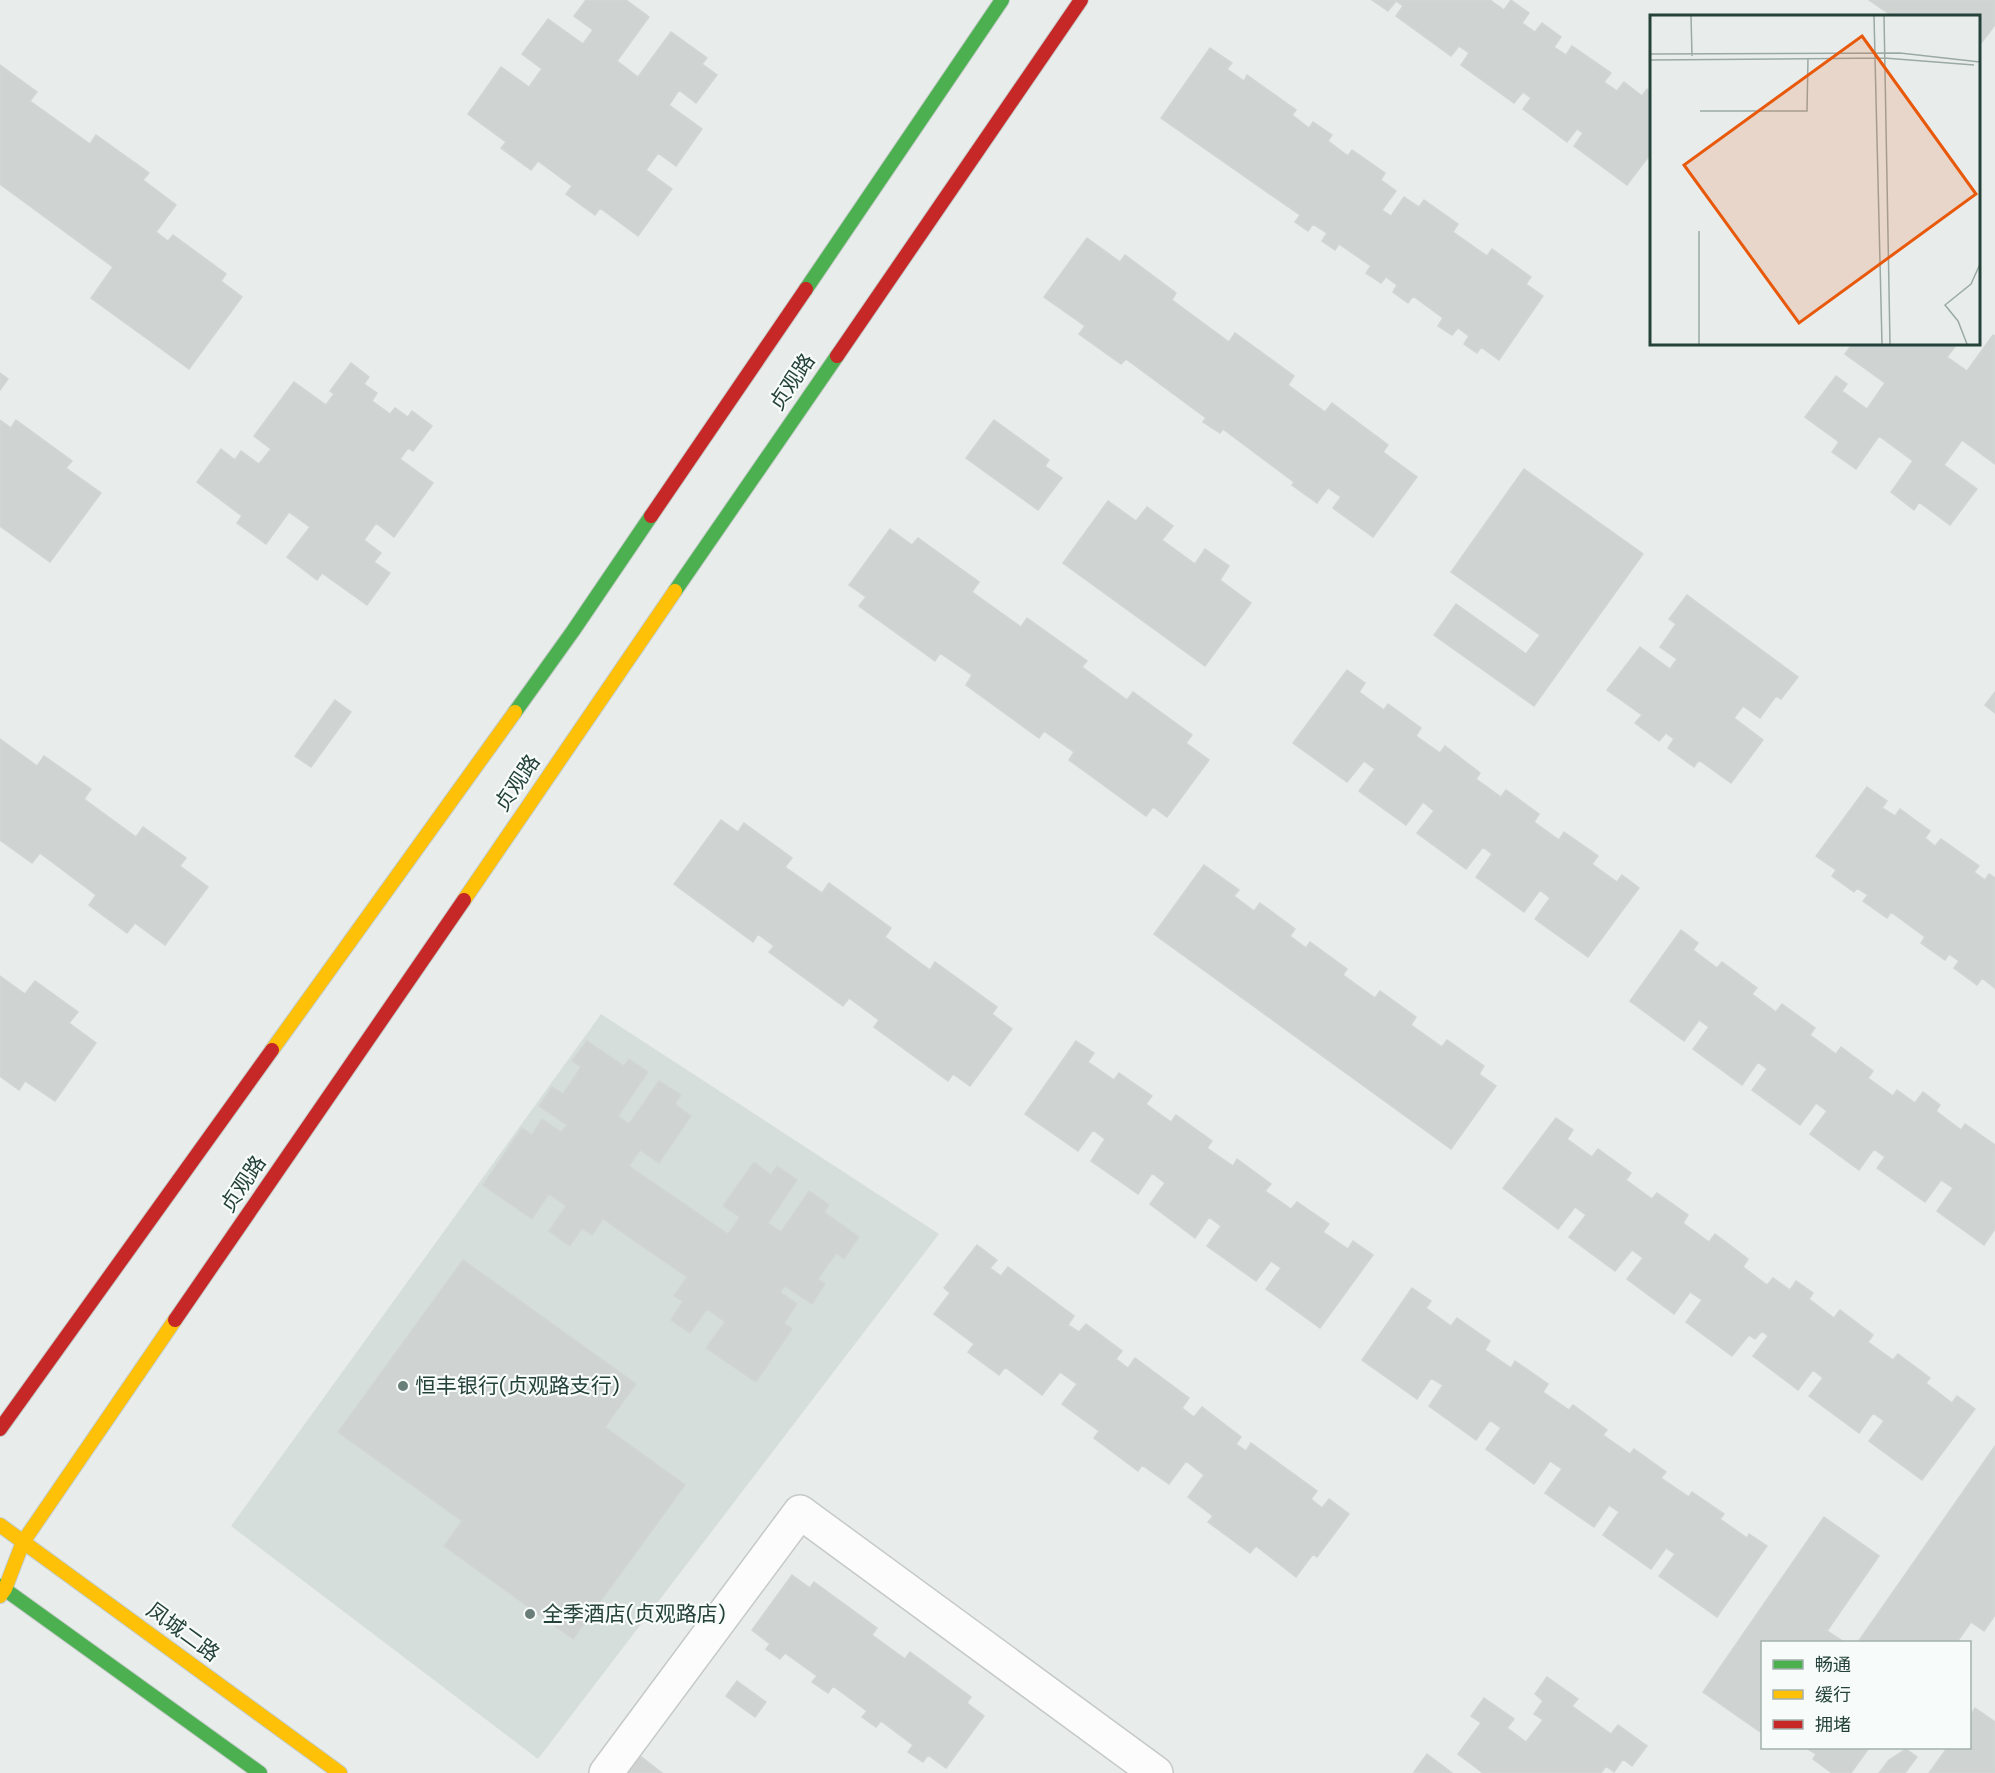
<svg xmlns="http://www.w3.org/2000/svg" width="1995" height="1773" font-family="'DM Sans','Noto Sans SC',sans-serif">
<rect width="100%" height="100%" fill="#e8edeb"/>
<path fill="#d6dedb" d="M601,1014L939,1234L538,1759L231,1526Z"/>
<path fill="#cfd4d2" stroke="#d1d6d4" stroke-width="1.5" d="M586,0H626L649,17L617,61L638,77L671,32L707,58L702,64L717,75L696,103L679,90L669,105L702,129L676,166L658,153L646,170L672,189L638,236L600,208L595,215L566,194L572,186L538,161L531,170L501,148L506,142L468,114L501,67L529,87L542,69L522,54L548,19L583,44L593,30L574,16Z
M1372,0H1490L1504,10L1511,0L1529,13L1522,23L1535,32L1542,23L1561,37L1554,47L1566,55L1572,46L1611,73L1604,82L1617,91L1624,82L1642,96L1647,89L1652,93V152L1627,185L1574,146L1583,133L1577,129L1567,142L1523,109L1531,98L1523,92L1514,103L1461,65L1469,53L1459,46L1451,56L1396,16L1403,6L1396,1L1388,11Z
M1869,0H1995V25L1978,47V16H1892Z
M1210,48L1232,63L1227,69L1244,81L1247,75L1296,110L1292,115L1309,128L1313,122L1332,135L1328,141L1348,156L1352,150L1385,173L1381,180L1396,191L1382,210L1391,216L1404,197L1419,207L1424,200L1458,224L1453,232L1487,256L1492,249L1531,277L1526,284L1543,296L1499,360L1481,347L1477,353L1464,344L1469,336L1458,328L1452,335L1438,326L1443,318L1413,296L1408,303L1393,292L1397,285L1386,277L1381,283L1366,273L1371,266L1339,244L1335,250L1322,241L1327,233L1313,224L1308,231L1295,222L1300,215L1161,118Z
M0,65L37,92L30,101L90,144L96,135L149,173L143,180L176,205L156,232L168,241L173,235L226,274L221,281L242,297L189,369L91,298L113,267L0,184Z
M1087,238L1120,262L1125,255L1176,293L1172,300L1229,342L1235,333L1294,376L1288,385L1325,412L1332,403L1388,445L1383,452L1417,477L1373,537L1333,508L1341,497L1328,488L1317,503L1292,485L1294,482L1223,429L1220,433L1203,422L1206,418L1126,359L1121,364L1079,334L1085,326L1044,297Z
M1993,335L1995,336V464L1962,440L1944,465L1977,489L1950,525L1919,502L1914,510L1891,492L1913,461L1879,436L1856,469L1832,452L1839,442L1805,417L1836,376L1847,384L1842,391L1867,409L1885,383L1845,354L1852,344H1957L1947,357L1967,371Z
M351,363L369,377L364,384L377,393L372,401L390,414L395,408L408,417L412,411L432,426L413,451L408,448L400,459L433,483L394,537L376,523L364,540L381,553L374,562L390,573L367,605L322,573L317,580L287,557L310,527L289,512L266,544L237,523L242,516L197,482L221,449L235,460L241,451L259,464L271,449L254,436L294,382L326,405L334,394L330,391Z
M0,373L8,379L0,390Z
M0,420L11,428L16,420L72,461L66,468L101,493L50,562L0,526Z
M994,420L1049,460L1045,466L1062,478L1038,510L966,458Z
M1524,469L1643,554L1534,706L1434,635L1456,604L1526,654L1540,635L1451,572Z
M1108,501L1136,521L1147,507L1173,526L1162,540L1195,564L1205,549L1229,566L1220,580L1251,603L1205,666L1063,563Z
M890,529L912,545L918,538L979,582L972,592L1021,627L1027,618L1087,661L1082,667L1127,700L1133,692L1192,735L1186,743L1209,760L1167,817L1153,807L1146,816L1069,760L1074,752L1044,731L1039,738L966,685L972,675L940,653L935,661L859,606L866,597L849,585Z
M1687,595L1798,677L1781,699L1776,696L1760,718L1743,706L1734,718L1763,740L1731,783L1699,760L1694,767L1668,748L1674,739L1666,733L1659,741L1635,723L1642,715L1607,690L1640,647L1670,669L1677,659L1660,647L1676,624L1669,619Z
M1347,670L1365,683L1359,692L1384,710L1388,704L1421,728L1416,736L1440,753L1445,746L1480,773L1476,779L1501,797L1506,790L1539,814L1534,822L1559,840L1564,832L1598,856L1592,864L1617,882L1622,875L1639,888L1588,957L1535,919L1550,898L1540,890L1524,912L1476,877L1492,854L1483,847L1466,869L1417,833L1434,811L1423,802L1406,825L1359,791L1375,769L1364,761L1347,782L1293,743Z
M1995,692V713L1985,705Z
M335,700L351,712L311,767L295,756Z
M0,739L37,766L44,756L91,789L84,799L136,837L143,827L186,858L180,866L208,887L165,945L135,923L127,933L89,905L96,895L40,853L32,863L0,840Z
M1867,787L1887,801L1882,808L1895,816L1900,809L1930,831L1925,838L1935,846L1941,839L1979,866L1974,872L1985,880L1989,874L1995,878V988L1982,978L1977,985L1954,968L1959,961L1949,954L1945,960L1921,943L1925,937L1891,912L1887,918L1863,901L1868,895L1857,888L1854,892L1832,876L1836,870L1816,856Z
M721,820L738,832L744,823L792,858L785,867L822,893L829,883L891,928L885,937L930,970L935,962L997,1007L992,1014L1012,1029L970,1086L953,1074L948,1081L874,1027L879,1020L849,998L843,1006L769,952L774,946L758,934L753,942L674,884Z
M1204,865L1239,890L1234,896L1254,911L1260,903L1295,929L1290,936L1306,948L1310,942L1347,969L1343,975L1375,998L1380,991L1416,1017L1411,1025L1442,1047L1447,1040L1484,1066L1479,1074L1496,1086L1451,1149L1154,934Z
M1681,930L1698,943L1693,950L1717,968L1722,962L1757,988L1752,994L1776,1012L1782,1004L1815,1028L1810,1035L1836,1054L1841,1047L1873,1071L1868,1078L1893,1096L1897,1090L1915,1103L1923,1092L1940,1105L1936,1111L1961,1130L1965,1124L1995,1145V1229L1984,1245L1937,1211L1953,1188L1941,1180L1925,1202L1877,1168L1885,1157L1874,1149L1859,1170L1810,1134L1827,1111L1816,1103L1800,1125L1752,1090L1767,1069L1758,1062L1742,1085L1693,1049L1709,1027L1699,1020L1684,1041L1630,1001Z
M0,976L25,994L35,981L78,1012L69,1023L96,1043L55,1101L25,1081L19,1090L0,1076Z
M587,1041L624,1066L629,1059L648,1072L618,1116L629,1124L659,1081L681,1095L675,1104L691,1116L659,1163L640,1150L629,1166L728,1234L740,1217L723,1206L754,1162L771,1175L777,1166L797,1180L768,1223L781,1232L809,1191L829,1205L824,1212L859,1237L844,1259L836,1253L818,1279L825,1284L812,1304L785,1286L780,1292L797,1304L784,1323L792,1329L756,1382L706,1348L725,1322L707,1309L690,1333L671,1320L683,1301L674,1296L687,1277L603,1219L592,1235L582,1228L570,1246L549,1231L566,1206L549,1194L532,1219L483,1185L522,1128L532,1135L542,1119L561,1132L567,1125L539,1106L552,1087L563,1094L581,1067L572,1061Z
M1076,1041L1094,1053L1088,1062L1114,1080L1119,1073L1152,1096L1146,1104L1171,1122L1176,1115L1212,1141L1207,1148L1233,1166L1237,1159L1271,1184L1265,1191L1291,1209L1297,1202L1329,1224L1323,1232L1348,1249L1353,1241L1373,1255L1320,1328L1266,1289L1281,1268L1271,1261L1256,1281L1207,1246L1221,1226L1209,1217L1195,1238L1150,1204L1165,1183L1152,1173L1138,1194L1091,1161L1105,1139L1093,1130L1078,1151L1025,1114Z
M1556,1118L1573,1130L1567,1139L1592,1157L1598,1149L1631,1173L1626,1180L1652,1199L1657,1193L1688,1215L1683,1223L1709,1242L1715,1234L1748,1259L1743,1267L1767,1285L1773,1278L1790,1290L1796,1281L1813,1293L1809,1299L1834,1318L1840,1310L1873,1335L1868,1342L1893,1360L1898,1354L1930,1378L1926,1383L1952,1403L1957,1396L1975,1409L1922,1480L1869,1441L1884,1421L1873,1413L1859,1433L1809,1396L1823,1378L1813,1370L1798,1390L1753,1356L1768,1336L1762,1331L1755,1339L1749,1335L1732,1356L1686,1322L1702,1300L1690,1292L1674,1314L1627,1279L1643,1258L1632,1250L1615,1271L1569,1237L1586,1215L1575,1207L1558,1229L1503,1188Z
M977,1245L997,1260L990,1268L1001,1276L1008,1267L1074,1316L1068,1325L1079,1332L1086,1324L1122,1351L1116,1359L1128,1368L1135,1358L1189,1398L1182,1408L1194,1417L1202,1407L1241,1437L1236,1444L1246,1451L1251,1443L1317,1491L1311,1499L1322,1508L1329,1499L1349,1514L1317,1557L1313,1554L1296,1577L1256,1546L1250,1553L1208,1522L1213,1516L1188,1497L1204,1475L1186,1461L1169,1484L1142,1465L1138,1471L1094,1438L1099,1431L1062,1404L1077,1384L1060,1372L1042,1395L1005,1367L999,1375L968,1352L974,1344L934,1314L950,1293L944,1288Z
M463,1260L636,1384L605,1427L685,1485L573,1639L444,1546L462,1521L338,1432Z
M1412,1288L1431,1301L1426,1308L1451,1326L1457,1318L1490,1341L1485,1350L1511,1368L1515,1361L1548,1384L1543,1392L1569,1410L1573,1405L1607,1430L1603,1435L1630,1454L1634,1449L1666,1472L1661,1478L1689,1497L1692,1492L1724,1514L1720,1519L1747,1538L1749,1534L1767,1546L1717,1617L1659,1576L1675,1554L1666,1548L1651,1569L1603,1535L1619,1512L1609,1505L1594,1527L1545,1493L1562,1469L1550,1461L1534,1484L1486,1449L1501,1428L1490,1420L1476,1440L1429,1406L1443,1385L1431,1378L1417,1399L1362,1360Z
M1995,1446V1615L1984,1631L1971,1622L1957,1642H1858Z
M1824,1517L1879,1556L1827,1631L1844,1642H1762V1733L1703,1692Z
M792,1575L810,1588L814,1582L877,1628L872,1635L905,1659L910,1652L971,1697L967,1703L984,1716L946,1768L928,1755L923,1762L908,1752L913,1745L881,1721L876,1727L862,1717L867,1711L833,1686L828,1693L812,1682L817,1676L785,1653L780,1659L766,1649L770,1644L752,1630Z
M1547,1677L1578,1699L1572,1706L1611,1734L1618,1725L1647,1746L1632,1766L1623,1759L1614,1772L1606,1766L1601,1773H1483L1458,1754L1481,1723L1471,1716L1484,1698L1514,1719L1507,1728L1526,1742L1543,1720L1534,1714L1543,1701L1535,1694Z
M737,1681L766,1702L755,1717L726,1696Z
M1975,1708L1995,1722V1773H1929L1947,1748H1970V1716Z
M1806,1748H1869L1851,1773H1832L1813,1759L1816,1754Z
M1906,1749L1917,1757L1905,1773H1879L1889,1760Z
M1427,1754L1452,1773L1414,1772Z
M639,1755L662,1773H625Z"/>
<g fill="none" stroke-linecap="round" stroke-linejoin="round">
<defs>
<path id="street" d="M606,1773L800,1512L1156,1773"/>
<path id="fast" d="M806,289L1002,0
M675,591L837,356
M515,712L573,631L651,516
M0,1586L260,1773"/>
<path id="slow" d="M464,900L675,591
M272,1050L515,712
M0,1525L340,1773
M0,1596L5,1589L23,1542L175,1320"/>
<path id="jam" d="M837,356L1081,0
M651,516L806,289
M175,1320L464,900
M0,1429L272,1050"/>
</defs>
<use href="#street" stroke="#c5cac8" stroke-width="36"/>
<use href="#fast" stroke="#c3cbc8" stroke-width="16"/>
<use href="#slow" stroke="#c3cbc8" stroke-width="16"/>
<use href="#jam" stroke="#c3cbc8" stroke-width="16"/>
<use href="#street" stroke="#fcfcfc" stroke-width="33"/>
<use href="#fast" stroke="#4caf50" stroke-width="14"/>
<use href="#slow" stroke="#ffc107" stroke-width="14"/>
<use href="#jam" stroke="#c62828" stroke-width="14"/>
</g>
<g fill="#697e78" stroke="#f7fbf9" stroke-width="2">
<circle cx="403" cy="1386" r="6"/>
<circle cx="530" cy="1614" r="6"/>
</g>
<g text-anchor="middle" stroke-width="4.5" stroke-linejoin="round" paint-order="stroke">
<g font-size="21" fill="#24423a" stroke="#f7fbf9">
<text transform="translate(792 382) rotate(-56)" y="7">贞观路</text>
<text transform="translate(517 783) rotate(-56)" y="7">贞观路</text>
<text transform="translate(243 1184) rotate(-56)" y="7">贞观路</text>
<text transform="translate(183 1632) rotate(36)" y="7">凤城二路</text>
</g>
<g font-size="21" fill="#24423a" stroke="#f7fbf9" text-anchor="start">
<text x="415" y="1393">恒丰银行(贞观路支行)</text>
<text x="542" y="1621">全季酒店(贞观路店)</text>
</g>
</g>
<g transform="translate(1650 15)">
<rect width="330" height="330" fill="#e8edeb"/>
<path fill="none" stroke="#9aa9a4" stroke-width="1.5" d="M41,1L42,41M224,1L232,329M234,1L240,329M0,39L250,38L330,47M0,45L234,43L324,50M50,96H157L158,43M49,329V216M317,329L308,306L295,290L321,269L330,249"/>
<path fill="#e8590c" fill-opacity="0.15" stroke="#e8590c" stroke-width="3" d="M212,21L326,179L149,308L34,150Z"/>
<rect width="330" height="330" fill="none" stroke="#24423a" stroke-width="3"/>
</g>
<rect x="1761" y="1641" width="210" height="108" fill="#f7fbf9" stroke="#a3b1ad" stroke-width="1.5"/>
<rect x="1773" y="1660" width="30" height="9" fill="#4caf50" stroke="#a3b1ad" stroke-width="1.5"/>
<text x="1815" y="1671" font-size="18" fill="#24423a">畅通</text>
<rect x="1773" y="1690" width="30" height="9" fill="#ffc107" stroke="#a3b1ad" stroke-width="1.5"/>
<text x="1815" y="1701" font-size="18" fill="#24423a">缓行</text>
<rect x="1773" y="1720" width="30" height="9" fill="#c62828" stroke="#a3b1ad" stroke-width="1.5"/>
<text x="1815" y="1731" font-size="18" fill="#24423a">拥堵</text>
</svg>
